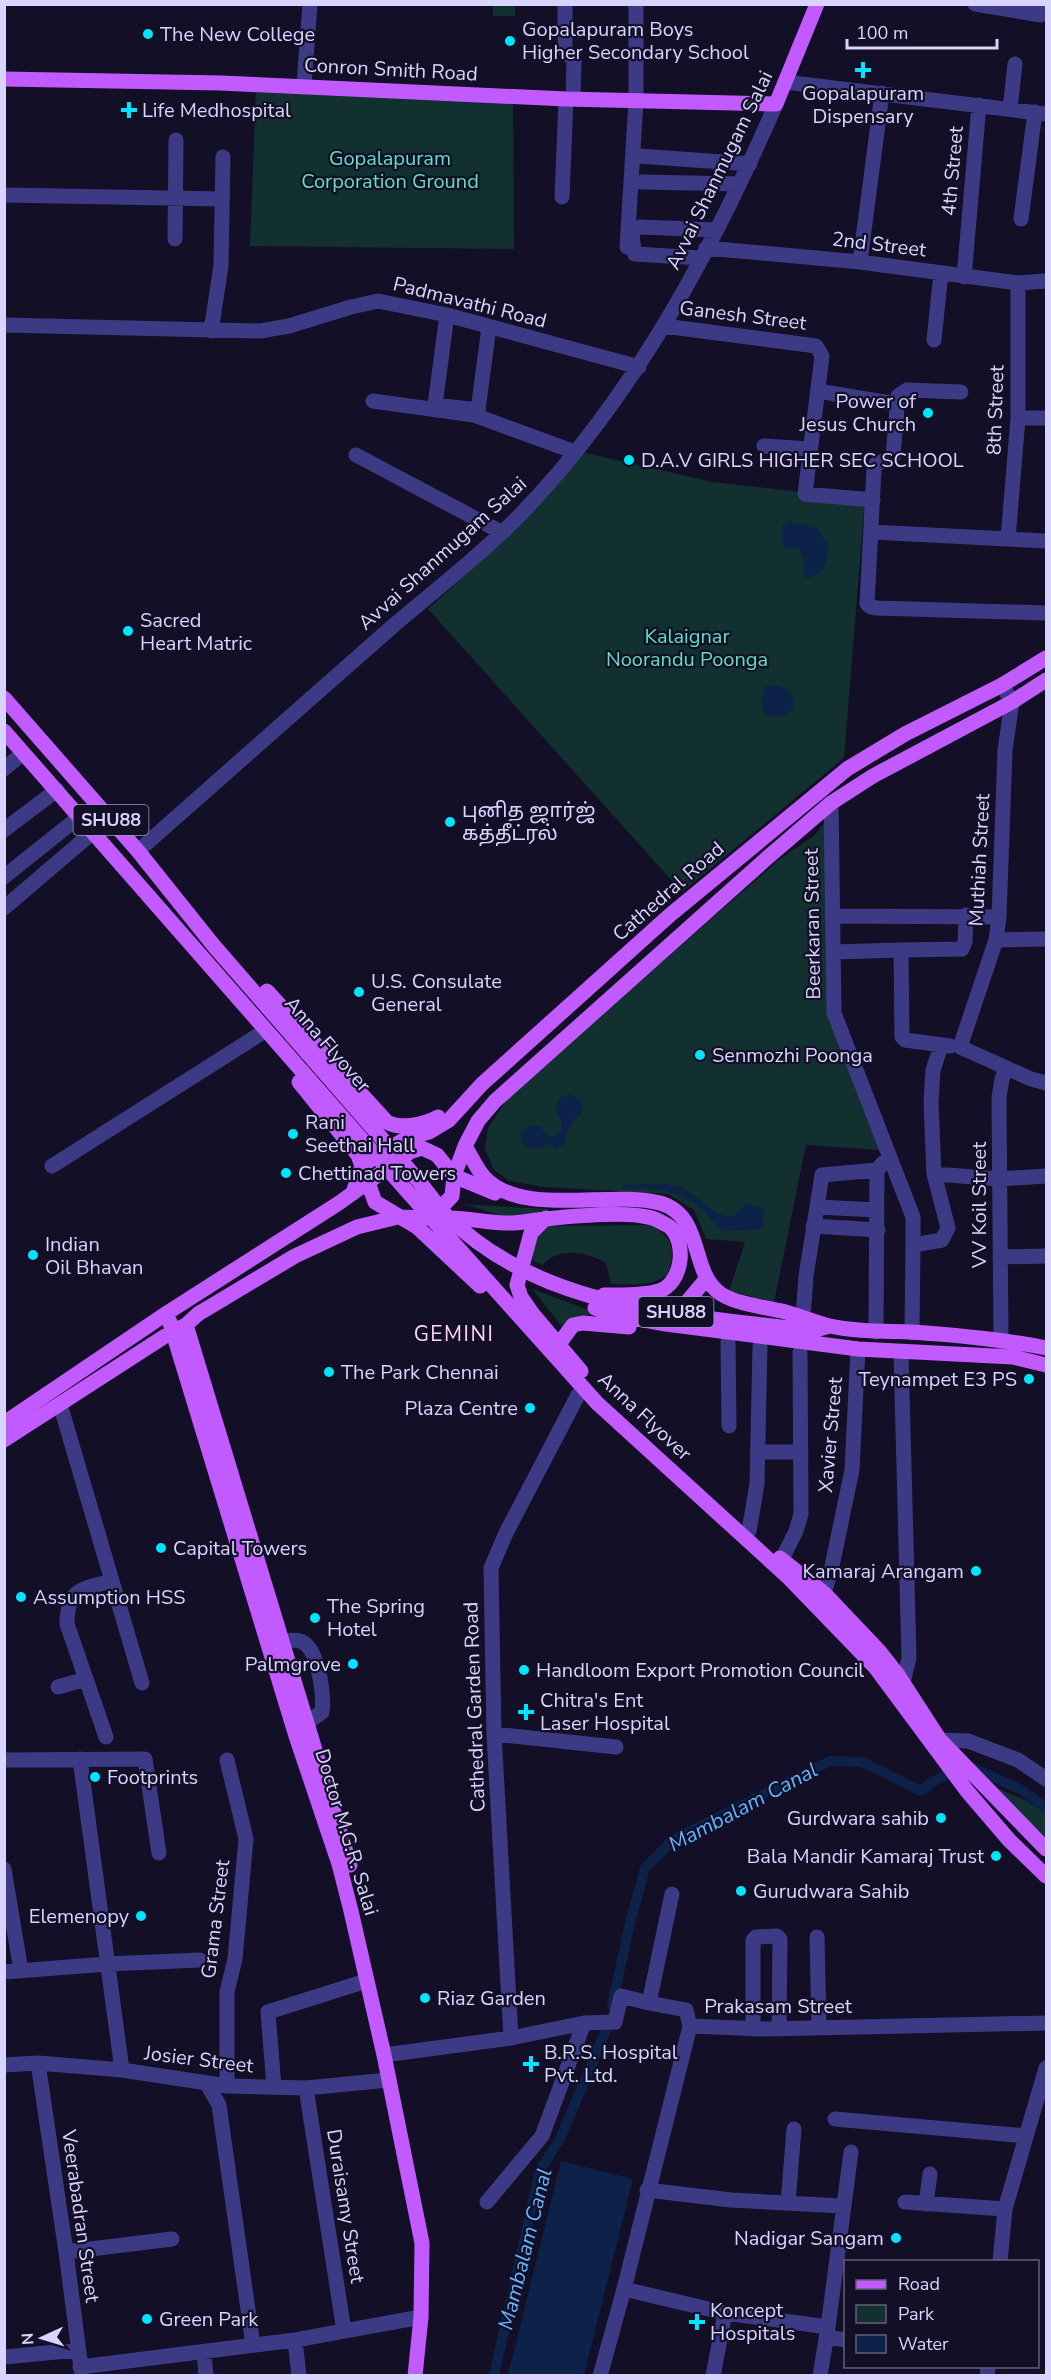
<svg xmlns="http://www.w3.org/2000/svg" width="1051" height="2380" font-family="'Nunito Sans','Noto Sans Tamil',sans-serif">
<rect width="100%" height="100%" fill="#130f26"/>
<path fill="#12302f" d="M493,5H515V16H493Z
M256,89L513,94L514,249L250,246Z
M581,452L713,482L865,499L844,758L682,892L428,609L524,522Z
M825,822L829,1014L880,1150L806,1145L774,1302L729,1291L745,1242L706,1239L694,1210L668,1194L544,1187L509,1181L494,1170L485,1149L488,1128L509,1096L780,859L815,835Z
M459,1204L548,1209L550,1212L512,1220L468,1205Z
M652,1225C674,1238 676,1253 667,1276C648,1286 631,1285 611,1284L606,1263C587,1252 558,1246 543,1265L533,1261V1237L547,1226Z
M532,1289L597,1313L577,1317L564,1329Z
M987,1784L1023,1799L1046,1813V1842Z"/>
<path fill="#0c2248" d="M789,522L817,528C830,546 831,550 822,572L809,578L803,577L805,561L799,549L785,547L782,541V526Z
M775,685L790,691L794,701L793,709L781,717L767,716C759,707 762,698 766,686Z
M570,1094L578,1098L583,1106L581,1115C568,1122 568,1132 564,1145L556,1149L548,1144L534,1149L526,1147L521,1140V1134L529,1125L540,1127L548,1136H554L560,1132L562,1123C558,1113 553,1107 561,1097Z
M623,1185C640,1185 663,1181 679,1187C696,1193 709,1212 727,1216C741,1220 738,1195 763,1209L765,1213L761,1229C750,1229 733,1233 723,1229C715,1225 712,1220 706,1213C683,1189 655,1188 623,1189Z
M561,2161L633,2179L584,2375H508Z"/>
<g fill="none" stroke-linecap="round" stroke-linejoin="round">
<path stroke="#0c2248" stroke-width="10" d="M971,1767L1020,1789L1046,1808
M612,2006L630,1923L645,1868L673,1840L830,1761L862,1762L921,1791L934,1781L957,1770
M494,2376L540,2170L560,2139L607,2028"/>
<path stroke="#3d3a85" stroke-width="15" d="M565,4V50L574,61L573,98
M975,4L1041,15L1042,4
M785,82L1046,114
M304,85L310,4
M1010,109L1015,64
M639,156L750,164
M642,182L739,184
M4,195L222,199
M562,197L566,99
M1021,219L1035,112
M175,239L176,140
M627,247L636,101V4
M706,248L860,262L1018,283L1046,281
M701,258L635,254L632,238L634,229L640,227L716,230
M860,262L882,93
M964,277L979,105
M447,315L435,405L478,410L489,327
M4,325L260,331L289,326L351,307L378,301L447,315L639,367
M664,326L816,346L822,356L805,494L873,500
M211,331L221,266L223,157
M934,340L941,273
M818,391L896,404
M961,392L907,390L898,396L893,457L876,464L874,469L867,604L871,607L877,608L1046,613
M373,401L474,415L575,452
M1018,418H1046
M764,446L810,449
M356,455L501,532
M872,532L1046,541
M1008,539L1018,418V283
M1002,685L1012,702L1005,750L999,917L996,940L960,1047L1031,1079L1046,1083
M4,769L23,753
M831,803L834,1013L913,1217V1245
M4,830L57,790
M138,851C223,775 308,701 393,626C434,591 481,555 518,517C632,400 711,253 776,104
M4,877L79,817
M4,908L93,832
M834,916L999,917
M996,940L1046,939
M901,950L962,949L965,942L966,915
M834,952L901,950L902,1037L905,1040L950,1046
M52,1166L260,1034
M934,1174L1000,1179L1046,1176
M817,1207L877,1210
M813,1226L878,1230
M1000,1257L1046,1256
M803,1317L806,1276L822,1175L877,1170
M876,1332L877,1170L883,1163
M912,1333L913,1245L942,1240L948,1228L934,1174L931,1102L933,1070L941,1046
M728,1342L729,1426
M1001,1342L999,1097L1002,1079L1006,1069
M901,1352L909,1658L901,1691
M60,1404L142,1683
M758,1452H801
M749,1531L757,1484L760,1346
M782,1559L796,1531L801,1514L800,1352
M824,1593L831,1571L852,1470L858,1349
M280,1642C288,1641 297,1638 304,1643C319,1653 324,1695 322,1712L305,1724
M58,1687L86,1679
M494,1734L616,1747
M106,1737L67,1624C67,1588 82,1589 112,1581
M940,1740L968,1741L1018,1760L1046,1779
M80,1759L122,2070
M4,1760L145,1759L159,1853
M4,1869L21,1971
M817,1937L819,2028
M4,1972L107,1964L200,1960
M690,2026L765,2029L1046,2023
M753,2029V1940L756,1937L777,1936L780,1939L779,2029
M511,2038L494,1734L491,1568L506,1533L578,1395
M384,2055L511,2038L584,2023L615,2022L621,1996L649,2003
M38,2063L66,2252L82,2376
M4,2065L38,2063L122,2070L227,2086L306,2088L388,2080
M207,2084L219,2105L253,2345
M227,2086V1992L235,1959L246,1839L227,1760
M274,2087L268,2012L366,1981
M306,2088L344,2331
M835,2119L1026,2136
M647,2190L731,2200L842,2206
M487,2202L542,2136L584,2023
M905,2202L1005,2209
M788,2203L794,2129
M926,2204L930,2174
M66,2252L172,2239
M1000,2262L1005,2209L1046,2068
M624,2289L725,2313L828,2327
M827,2337L846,2340
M295,2340L299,2376
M204,2352L206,2376
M4,2357L77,2350
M80,2367L295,2340L421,2317
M600,2376L624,2289L690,2026L686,2010L649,2003L672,1894
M713,2376L725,2313
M820,2376L828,2327L851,2152
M987,2376L988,2366"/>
<path stroke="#c25bff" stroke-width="15" d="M4,79L221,83L566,99L776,104L817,4
M4,698L138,851L214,946L418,1180C427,1191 436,1204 446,1215C543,1312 685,1314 812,1331L829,1326
M4,731L407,1191L597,1403L789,1578L875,1667L967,1791L1009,1840L1046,1876
M267,991L387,1122C400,1130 425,1124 438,1117
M299,1082L358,1155L375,1202L417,1227L480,1286
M465,1146C471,1156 477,1169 484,1177C522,1218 609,1190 660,1203C705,1216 689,1273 721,1294C737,1304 763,1307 782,1311C798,1315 814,1322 830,1326C856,1332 884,1331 911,1332C955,1335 1003,1339 1046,1348
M353,1193L362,1165L407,1138L429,1132L449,1120L482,1084L670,915L847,769L905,734L1002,685L1046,658
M446,1218C466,1217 485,1223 505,1223C518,1224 532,1220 546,1219C573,1216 630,1210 655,1219C659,1221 668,1225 671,1228C687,1245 682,1283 659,1291C643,1296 621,1295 604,1295
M546,1218L531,1233L517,1285L521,1297L532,1313L581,1371
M595,1308L617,1315L666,1324L858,1349L1013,1357L1046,1365
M167,1313L296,1736L339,1864L351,1911L384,2055L422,2243L421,2317L415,2376
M678,1322L686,1303L707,1278
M186,1325L350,1865
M559,1344L573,1325L583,1323L629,1327
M4,1423L167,1313L339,1203L410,1152L422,1148L437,1155L454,1176L495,1193
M4,1440L173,1331L186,1325L198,1314L295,1256L357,1227L398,1217L431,1218L452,1196L454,1176L465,1146L478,1121L495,1101L767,858L831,803L873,776L1012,702L1046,680
M780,1558L824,1593L879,1651L898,1675L940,1740L1046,1849"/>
</g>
<g fill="#00e5ff" stroke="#130f26" stroke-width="2">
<circle cx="148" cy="34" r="6"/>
<circle cx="510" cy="41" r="6"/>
<path d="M860 61h6v6h6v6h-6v6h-6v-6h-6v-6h6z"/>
<path d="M126 101h6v6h6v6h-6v6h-6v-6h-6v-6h6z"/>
<circle cx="928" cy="413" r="6"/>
<circle cx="629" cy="460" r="6"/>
<circle cx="128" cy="631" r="6"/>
<circle cx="450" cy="822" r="6"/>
<circle cx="359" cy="992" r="6"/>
<circle cx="700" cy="1055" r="6"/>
<circle cx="293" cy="1134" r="6"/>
<circle cx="286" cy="1173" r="6"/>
<circle cx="33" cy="1255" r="6"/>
<circle cx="329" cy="1372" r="6"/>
<circle cx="1029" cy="1379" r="6"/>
<circle cx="530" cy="1408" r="6"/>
<circle cx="161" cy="1548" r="6"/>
<circle cx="976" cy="1571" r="6"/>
<circle cx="21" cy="1597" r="6"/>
<circle cx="315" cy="1618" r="6"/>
<circle cx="353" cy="1664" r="6"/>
<circle cx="524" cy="1670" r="6"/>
<path d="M523 1703h6v6h6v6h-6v6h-6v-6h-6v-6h6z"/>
<circle cx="95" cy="1777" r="6"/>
<circle cx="941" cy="1818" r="6"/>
<circle cx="996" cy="1856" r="6"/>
<circle cx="741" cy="1891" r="6"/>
<circle cx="141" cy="1916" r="6"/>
<circle cx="425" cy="1998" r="6"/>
<path d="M528 2055h6v6h6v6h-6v6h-6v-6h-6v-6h6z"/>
<circle cx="896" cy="2238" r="6"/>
<circle cx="147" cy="2319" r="6"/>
<path d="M694 2313h6v6h6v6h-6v6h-6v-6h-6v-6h6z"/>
</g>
<g text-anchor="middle" stroke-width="4.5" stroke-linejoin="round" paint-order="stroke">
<g fill="#130f26" stroke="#9e99be" stroke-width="1.5">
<rect x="73.5" y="805" width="75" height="30" rx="4.5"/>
<rect x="638.5" y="1297" width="75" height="30" rx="4.5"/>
</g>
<g font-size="18" font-weight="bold" fill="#d9d4ff">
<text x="111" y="826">SHU88</text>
<text x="676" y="1318">SHU88</text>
</g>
<g font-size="20" fill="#d9d4ff" stroke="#130f26" text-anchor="start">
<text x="522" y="36">Gopalapuram Boys<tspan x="522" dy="23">Higher Secondary School</tspan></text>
<text x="160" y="41">The New College</text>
<text x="863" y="100" text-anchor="middle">Gopalapuram<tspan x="863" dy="23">Dispensary</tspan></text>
<text x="142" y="117">Life Medhospital</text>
<text x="916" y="408" text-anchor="end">Power of<tspan x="916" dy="23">Jesus Church</tspan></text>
<text x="641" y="467">D.A.V GIRLS HIGHER SEC SCHOOL</text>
<text x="140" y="627">Sacred<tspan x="140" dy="23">Heart Matric</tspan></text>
<text x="462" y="817">புனித ஜார்ஜ்<tspan x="462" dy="23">கத்தீட்ரல்</tspan></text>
<text x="371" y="988">U.S. Consulate<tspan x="371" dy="23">General</tspan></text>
<text x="712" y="1062">Senmozhi Poonga</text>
<text x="305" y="1129">Rani<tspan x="305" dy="23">Seethai Hall</tspan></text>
<text x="298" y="1180">Chettinad Towers</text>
<text x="45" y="1251">Indian<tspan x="45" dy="23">Oil Bhavan</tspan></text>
<text x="341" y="1379">The Park Chennai</text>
<text x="1017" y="1386" text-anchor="end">Teynampet E3 PS</text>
<text x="518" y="1415" text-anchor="end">Plaza Centre</text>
<text x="173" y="1555">Capital Towers</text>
<text x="964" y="1578" text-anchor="end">Kamaraj Arangam</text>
<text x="33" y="1604">Assumption HSS</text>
<text x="327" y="1613">The Spring<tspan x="327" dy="23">Hotel</tspan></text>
<text x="341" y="1671" text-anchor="end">Palmgrove</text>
<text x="536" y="1677">Handloom Export Promotion Council</text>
<text x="540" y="1707">Chitra's Ent<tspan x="540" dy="23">Laser Hospital</tspan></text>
<text x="107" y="1784">Footprints</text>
<text x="929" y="1825" text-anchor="end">Gurdwara sahib</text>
<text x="984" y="1863" text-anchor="end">Bala Mandir Kamaraj Trust</text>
<text x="753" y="1898">Gurudwara Sahib</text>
<text x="129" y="1923" text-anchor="end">Elemenopy</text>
<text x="437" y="2005">Riaz Garden</text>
<text x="544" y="2059">B.R.S. Hospital<tspan x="544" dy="23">Pvt. Ltd.</tspan></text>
<text x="884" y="2245" text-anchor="end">Nadigar Sangam</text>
<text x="710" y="2317">Koncept<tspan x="710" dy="23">Hospitals</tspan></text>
<text x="159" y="2326">Green Park</text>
</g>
<g font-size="20" fill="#d9d4ff" stroke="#130f26">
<text transform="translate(391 69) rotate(3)" y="7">Conron Smith Road</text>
<text transform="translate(719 170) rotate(-64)" y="7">Avvai Shanmugam Salai</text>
<text transform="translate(952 171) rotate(-85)" y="7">4th Street</text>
<text transform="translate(879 244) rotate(7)" y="7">2nd Street</text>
<text transform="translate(470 302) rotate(14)" y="7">Padmavathi Road</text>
<text transform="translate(743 315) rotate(7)" y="7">Ganesh Street</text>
<text transform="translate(995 410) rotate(-88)" y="7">8th Street</text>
<text transform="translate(442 553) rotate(-42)" y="7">Avvai Shanmugam Salai</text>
<text transform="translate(979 860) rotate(-87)" y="7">Muthiah Street</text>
<text transform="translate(668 891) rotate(-41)" y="7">Cathedral Road</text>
<text transform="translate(812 924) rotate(-91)" y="7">Beerkaran Street</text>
<text transform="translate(328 1044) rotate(49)" y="7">Anna Flyover</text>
<text transform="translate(979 1205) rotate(-90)" y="7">VV Koil Street</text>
<text transform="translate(645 1416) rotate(43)" y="7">Anna Flyover</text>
<text transform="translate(830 1435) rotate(-85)" y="7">Xavier Street</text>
<text transform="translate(474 1707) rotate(-92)" y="7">Cathedral Garden Road</text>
<text transform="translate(347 1832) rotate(73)" y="7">Doctor M.G.R. Salai</text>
<text transform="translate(215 1919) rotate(-83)" y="7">Grama Street</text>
<text x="778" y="2013">Prakasam Street</text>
<text transform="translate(199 2059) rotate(7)" y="7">Josier Street</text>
<text transform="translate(346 2206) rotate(81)" y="7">Duraisamy Street</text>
<text transform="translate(81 2216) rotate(82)" y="7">Veerabadran Street</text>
</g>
<g font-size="20" fill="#5fe0c0" stroke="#130f26">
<text x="390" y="165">Gopalapuram<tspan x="390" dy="23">Corporation Ground</tspan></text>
<text x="687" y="643">Kalaignar<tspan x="687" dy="23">Noorandu Poonga</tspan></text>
</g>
<g font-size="21" letter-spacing="1.5" fill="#ffd6f0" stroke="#130f26">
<text x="454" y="1341">GEMINI</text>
</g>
<g font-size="21" font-style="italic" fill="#62b6ff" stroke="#130f26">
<text transform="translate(743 1807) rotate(-28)" y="7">Mambalam Canal</text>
<text transform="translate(525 2249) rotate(-76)" y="7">Mambalam Canal</text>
</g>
</g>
<rect width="1051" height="2380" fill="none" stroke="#d9d4ff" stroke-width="12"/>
<rect x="844" y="2260" width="195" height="108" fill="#130f26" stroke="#625e7d" stroke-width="1.5"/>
<rect x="856" y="2280" width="30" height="9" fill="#c25bff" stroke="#625e7d" stroke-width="1.5"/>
<text x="898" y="2290" font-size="18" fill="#d9d4ff">Road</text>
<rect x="856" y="2305" width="30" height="18" fill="#12302f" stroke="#625e7d" stroke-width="1.5"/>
<text x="898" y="2320" font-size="18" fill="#d9d4ff">Park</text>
<rect x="856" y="2335" width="30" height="18" fill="#0c2248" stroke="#625e7d" stroke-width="1.5"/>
<text x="898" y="2350" font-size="18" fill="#d9d4ff">Water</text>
<g transform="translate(42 2338) rotate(266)" stroke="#130f26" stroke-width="4.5" paint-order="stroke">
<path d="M0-4.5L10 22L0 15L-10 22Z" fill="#d9d4ff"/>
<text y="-9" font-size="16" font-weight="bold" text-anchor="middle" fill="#d9d4ff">N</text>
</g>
<path d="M847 39v9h150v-9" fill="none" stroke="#d9d4ff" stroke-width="3"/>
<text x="856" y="39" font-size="18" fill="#d9d4ff" stroke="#130f26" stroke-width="4.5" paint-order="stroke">100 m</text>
</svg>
